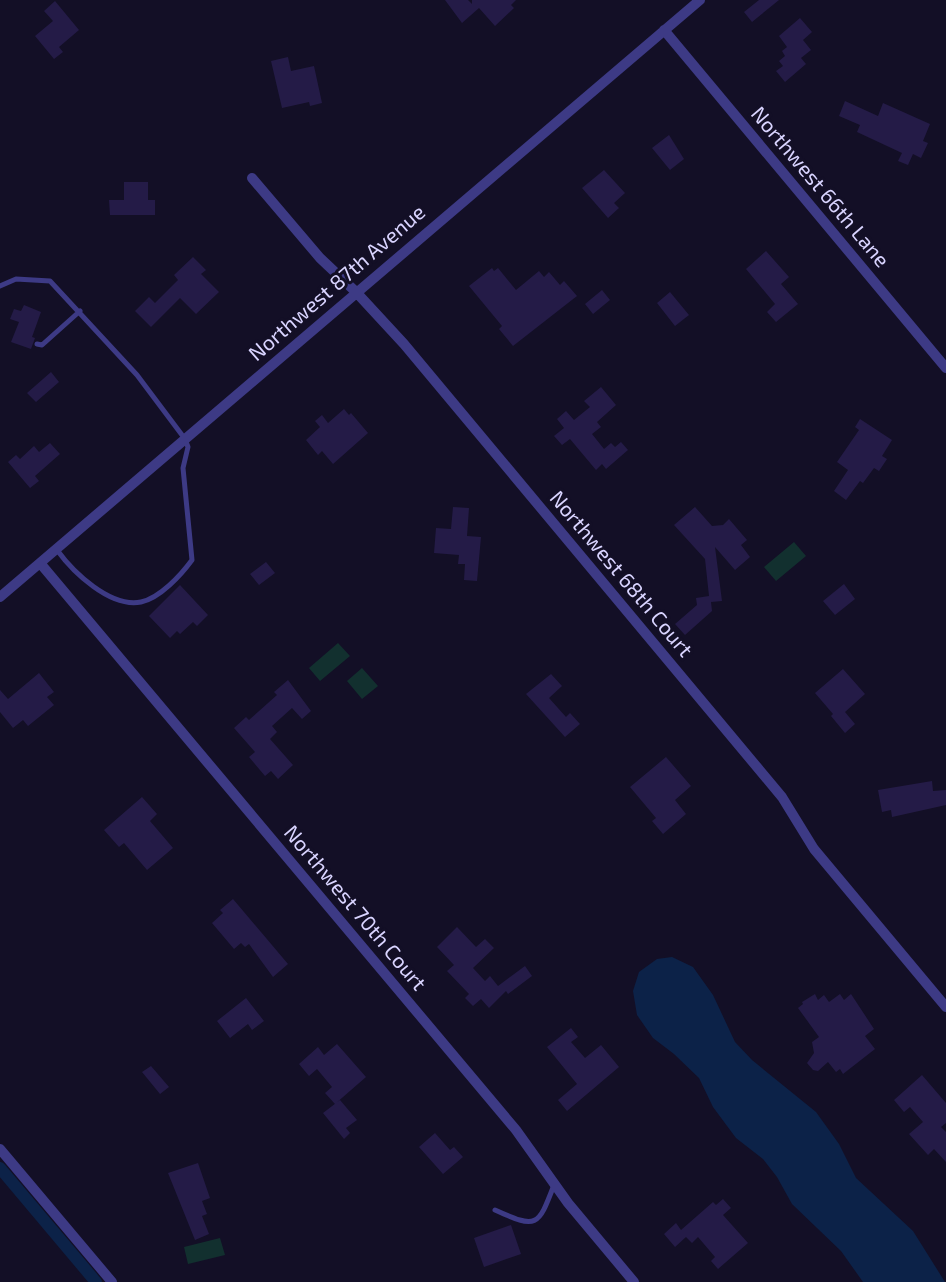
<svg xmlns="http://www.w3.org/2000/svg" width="946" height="1282" font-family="'Exo 2',sans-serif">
<rect width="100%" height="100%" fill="#130f26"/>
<path fill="#12302f" d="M794,542L806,556L776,581L764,567Z
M338,643L350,656L320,681L309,668Z
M362,668L378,686L362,699L347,681Z
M220,1238L225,1255L188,1264L184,1247Z"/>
<path fill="#0c2248" d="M672,957L693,967L713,995L735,1042L752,1060L816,1112L839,1144L856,1178L913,1231L945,1282H863L841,1251L792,1204L777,1177L763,1159L736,1138L713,1107L699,1078L674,1054L653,1038L637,1015L633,991L639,972L657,959Z"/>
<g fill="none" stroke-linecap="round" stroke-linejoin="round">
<path stroke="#0c2248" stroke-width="12" d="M0,1168L96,1282"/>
</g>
<path fill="#241b47" d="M445,0H468L472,4V0H516L511,5L514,8L495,26L479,8L462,23Z
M759,0H779L752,22L744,12Z
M55,1L79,30L59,47L63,52L54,59L35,36L53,21L44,11Z
M800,18L812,32L803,40L811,50L801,58L806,64L785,82L776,71L783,66L779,61L785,56L782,51L787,47L779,36Z
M288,57L291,71L314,66L322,103L310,106L309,102L282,108L271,61Z
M845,101L878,116L883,103L930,124L923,141L928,143L921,158L913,154L908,165L898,161L902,153L857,132L860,125L839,116Z
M669,135L684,159L670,170L652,148Z
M604,170L625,193L614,203L619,208L608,218L582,188Z
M124,182H148V200H155V215H110L109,200H124Z
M766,251L789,277L781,284L798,304L776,322L767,312L775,304L746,269Z
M193,257L206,270L201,274L219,292L196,314L180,298L151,327L135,311L149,297L155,303L178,280L174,275Z
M492,268L494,271L498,268L516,290L539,271L544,277L549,272L560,285L564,281L577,296L513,346L499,329L502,326L469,286Z
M602,290L610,300L593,314L585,304Z
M670,292L689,315L675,326L657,303Z
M24,305L41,312L32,337L35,338L31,349L11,342L19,322L10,319L14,309L21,311Z
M51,372L59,382L36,402L27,393Z
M601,387L616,405L597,422L601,427L592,434L604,449L611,443L615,447L621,442L628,450L606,469L602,464L596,470L570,439L562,445L554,436L564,428L557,419L566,411L574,420L590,407L584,401Z
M344,409L349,415L351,413L368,433L333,464L322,451L318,455L306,440L320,427L315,421L322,415L328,423Z
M860,419L892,440L882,456L887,459L879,471L874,468L863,483L860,481L846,500L834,491L848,470L837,462L859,430L855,427Z
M50,443L60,454L35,476L39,481L30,488L8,462L16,455L20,459L34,446L39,452Z
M453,507L469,508L467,536L481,537L477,581L464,580L465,564H458L459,555L434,553L436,528L451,529Z
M695,507L712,526L723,525L729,519L747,540L741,545L750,557L735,570L715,547L722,601L711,602L712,611L685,635L675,624L697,605L696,598L709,596L705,559L674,525Z
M266,562L275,573L259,585L250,574Z
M844,584L855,599L835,615L823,601Z
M180,585L208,615L197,626L193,622L180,634L177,631L170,638L149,616Z
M843,669L865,694L845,712L855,724L845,733L831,716L833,714L815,693Z
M39,673L54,692L47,697L54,705L28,726L23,720L13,728L0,712V690L8,699Z
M551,674L562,686L549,698L566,717L570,713L580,724L565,737L526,694Z
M288,680L311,711L302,719L292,708L272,726L277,732L270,739L293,765L278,779L271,771L265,776L249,757L255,752L234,728L246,717L249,720L277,695L274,692Z
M666,757L691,786L675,800L686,814L663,834L652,821L656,818L630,787Z
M932,781L933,791L946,790V805L892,817L891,810L882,812L878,790Z
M142,797L157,814L150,821L173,848L147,870L124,843L119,847L104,830Z
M233,899L288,964L273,977L249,944L245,947L241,943L234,949L212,923L223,913L220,910Z
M457,927L476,947L485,939L494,948L473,968L485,981L490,976L498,986L525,966L532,976L508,994L506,991L489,1008L481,999L473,1006L465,998L469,994L447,971L454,965L437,947Z
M815,994L818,1000L824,995L829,1002L840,994L844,1000L851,994L874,1029L865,1036L875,1049L843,1074L840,1069L836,1072L828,1062L818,1071L813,1070L807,1063L814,1053L812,1042L819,1037L798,1008L803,1004L802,1002Z
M246,998L264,1021L252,1030L248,1024L230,1038L217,1021Z
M571,1028L578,1037L571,1042L585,1058L601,1045L619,1067L567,1111L558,1100L577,1084L547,1047Z
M337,1044L366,1077L335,1104L325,1093L332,1087L317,1069L309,1076L299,1064L318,1047L324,1055Z
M151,1066L169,1087L160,1094L142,1072Z
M922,1075L946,1103V1123L941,1127L946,1132V1162L934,1149L928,1155L909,1134L923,1122L910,1107L904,1112L894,1100Z
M340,1100L357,1120L346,1128L350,1133L344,1139L323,1113Z
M435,1133L450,1150L454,1147L463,1157L443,1174L419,1147Z
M198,1163L210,1198L202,1201L207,1214L202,1216L209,1234L195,1240L168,1173Z
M723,1199L731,1208L723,1215L748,1243L718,1269L711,1261L715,1257L698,1237L692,1243L686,1237L675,1247L664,1234L676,1223L681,1230L713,1202L716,1205Z
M511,1225L521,1254L484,1267L474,1238Z"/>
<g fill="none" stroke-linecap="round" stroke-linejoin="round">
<path stroke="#3d3a85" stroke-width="5" d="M0,286L16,279L50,281L137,375L185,439L188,447L183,468L192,560C181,575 160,598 141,602C110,608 73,572 57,550
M37,344L42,345L80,311
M495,1210C537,1229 538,1227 554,1185"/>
<path stroke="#3d3a85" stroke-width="10" d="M664,30L946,368
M252,178L320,258L356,292L404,344L782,797L814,849L946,1007
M40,563L516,1130L568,1203L634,1282
M0,597L700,0
M0,1149L112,1282"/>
</g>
<g text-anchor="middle" stroke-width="6" stroke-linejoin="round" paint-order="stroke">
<g font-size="21" fill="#d9d4ff" stroke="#130f26">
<text transform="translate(820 187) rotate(50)" y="7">Northwest 66th Lane</text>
<text transform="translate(337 283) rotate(-41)" y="7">Northwest 87th Avenue</text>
<text transform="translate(621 574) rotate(50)" y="7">Northwest 68th Court</text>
<text transform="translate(355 908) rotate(50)" y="7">Northwest 70th Court</text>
</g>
</g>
</svg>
